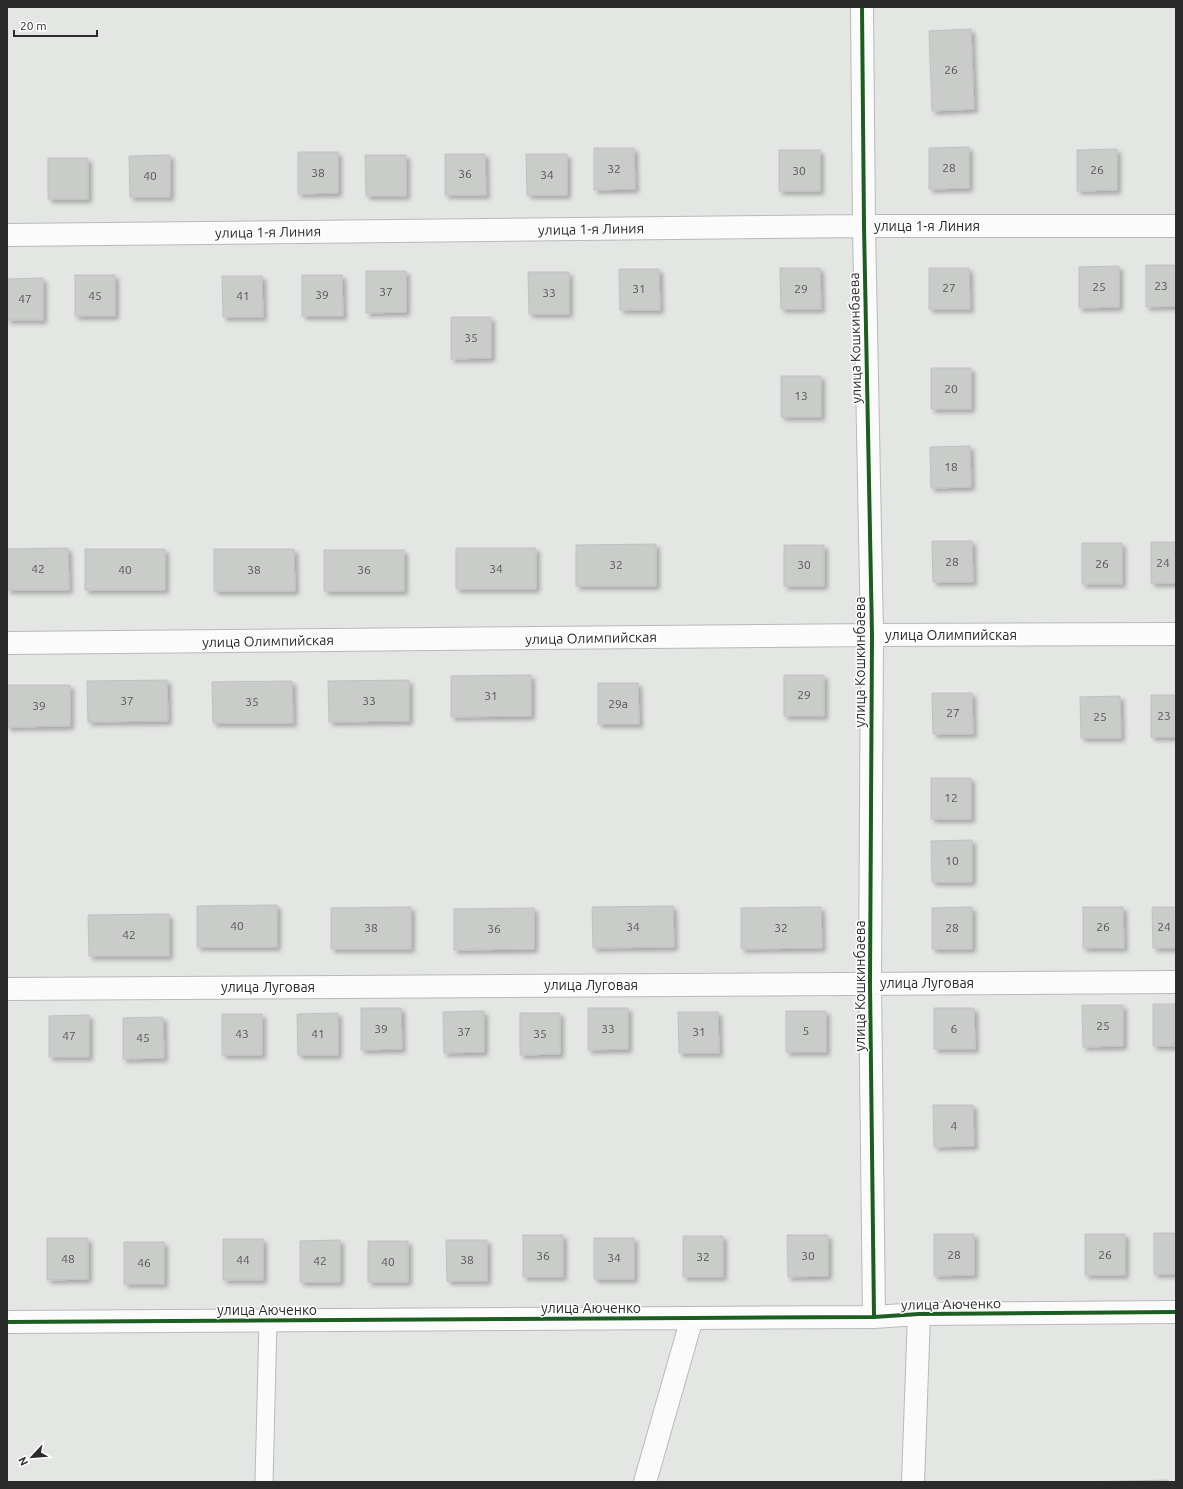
<svg xmlns="http://www.w3.org/2000/svg" width="1183" height="1489" font-family="Ubuntu,sans-serif">
<defs>
<filter id="shadow"><feDropShadow dx="3.5" dy="3.5" stdDeviation="2" flood-color="#0004"/></filter>
</defs>
<rect width="100%" height="100%" fill="#e4e6e4"/>
<path fill="#caccca" stroke="#c0c2c1" filter="url(#shadow)" d="M971,29L974,109L932,111L929,31Z
M969,147V188L929,189V148Z
M594,148H634L635,189L594,190Z
M1117,149V190L1077,191V150Z
M779,150H820V191H779Z
M298,152H338V193L298,194Z
M445,154H485L486,195H445Z
M526,154H567V195H527Z
M170,155V197H130L129,156Z
M365,155H406V196H366Z
M48,158H88V199H48Z
M1146,265H1176V306L1146,307Z
M1119,266V307L1079,308V267Z
M780,268H820L821,309H781Z
M929,268H969L970,309H929Z
M619,269H659L660,310H620Z
M366,271H406V312L366,313Z
M528,272H569V314H529Z
M75,275H115V316H75Z
M302,275H342L343,316H302Z
M222,276H262L263,317H223Z
M43,278V320H7V279Z
M451,317H491V358L451,359Z
M931,368H971V409H931Z
M781,376H821V417H781Z
M970,446L971,487L931,488L930,447Z
M932,541H972L973,582H933Z
M1151,542H1176V583H1151Z
M1082,543H1122V584H1082Z
M656,544V586H576V545Z
M784,545H824V586H784Z
M68,548L69,590H7V549Z
M456,548H536V589H456Z
M85,549H165V590H85Z
M214,549H294L295,591H214Z
M324,550H404V591H324Z
M531,675V716L451,717V676Z
M784,675H824V716H784Z
M167,680L168,721L88,722L87,681Z
M409,680V721L329,722L328,681Z
M292,681L293,723H213L212,682Z
M598,683H638L639,724H598Z
M7,685H70V726L7,727Z
M932,693H972L973,734H933Z
M1151,695H1176V737H1151Z
M1120,696L1121,738H1081L1080,697Z
M931,778H971V819H931Z
M972,840V882H932L931,841Z
M277,905V947H197V906Z
M673,906L674,947L593,948L592,907Z
M411,907V949H331V908Z
M821,907L822,948L741,949V908Z
M972,907V949H932V908Z
M1083,907H1123L1124,948H1083Z
M1152,907H1176V948H1153Z
M534,908V949L454,950V909Z
M169,914V956H89L88,915Z
M1153,1004H1176V1046H1153Z
M1082,1005H1123V1046L1083,1047Z
M361,1008H401L402,1049L361,1050Z
M588,1008H628V1049L588,1050Z
M934,1008H974L975,1049H934Z
M484,1011V1052L444,1053L443,1012Z
M786,1011H826V1052H786Z
M678,1012H718L719,1053H679Z
M338,1013V1055H298L297,1014Z
M520,1013H560V1054L520,1055Z
M222,1014H262V1055H222Z
M89,1015V1057H49V1016Z
M163,1017L164,1058L123,1059V1018Z
M933,1105H973L974,1146L934,1147Z
M1154,1233H1176V1274H1154Z
M934,1234H974V1275L934,1276Z
M1085,1234H1125V1275H1085Z
M523,1235H563V1277H523Z
M787,1235H828V1276L788,1277Z
M683,1236H723V1277H683Z
M47,1238H88V1279L47,1280Z
M594,1238H634V1279H594Z
M223,1239H263V1280H223Z
M340,1240V1282H300V1241Z
M446,1240H487V1281H447Z
M368,1241H408V1282H368Z
M124,1242H164V1284H124Z
M1168,1480V1482H1084Z"/>
<g fill="none" stroke-linecap="round" stroke-linejoin="round">
<defs>
<path id="service" d="M264,1482L268,1321"/>
<path id="minor" d="M862,7L864,226L872,635L870,983L874,1317
M7,235L864,226H1176
M7,643L872,635L1176,634
M7,989L1176,982
M7,1322L692,1318L874,1317L919,1314L1176,1312
M645,1482L692,1318
M913,1482L919,1314"/>
</defs>
<use href="#service" stroke="#b8bab9" stroke-width="19"/>
<use href="#minor" stroke="#b8bab9" stroke-width="24"/>
<use href="#service" stroke="#fbfbfb" stroke-width="17"/>
<use href="#minor" stroke="#fbfbfb" stroke-width="22"/>
<defs>
<path id="cycleway" d="M862,7L864,226L872,635L870,983L874,1317
M7,1322L692,1318L874,1317L919,1314L1176,1312"/>
</defs>
<use href="#cycleway" stroke="#fff" stroke-width="6"/>
<use href="#cycleway" stroke="#1b5e20" stroke-width="4"/>
</g>
<g text-anchor="middle" stroke-width="3" stroke-linejoin="round" paint-order="stroke">
<g font-size="12" fill="#545554">
<text x="951" y="74">26</text>
<text x="949" y="172">28</text>
<text x="614" y="173">32</text>
<text x="1097" y="174">26</text>
<text x="799" y="175">30</text>
<text x="318" y="177">38</text>
<text x="465" y="178">36</text>
<text x="547" y="179">34</text>
<text x="150" y="180">40</text>
<text x="1161" y="290">23</text>
<text x="1099" y="291">25</text>
<text x="949" y="292">27</text>
<text x="639" y="293">31</text>
<text x="801" y="293">29</text>
<text x="386" y="296">37</text>
<text x="549" y="297">33</text>
<text x="322" y="299">39</text>
<text x="95" y="300">45</text>
<text x="243" y="300">41</text>
<text x="25" y="303">47</text>
<text x="471" y="342">35</text>
<text x="951" y="393">20</text>
<text x="801" y="400">13</text>
<text x="951" y="471">18</text>
<text x="952" y="566">28</text>
<text x="1163" y="567">24</text>
<text x="1102" y="568">26</text>
<text x="616" y="569">32</text>
<text x="804" y="569">30</text>
<text x="38" y="573">42</text>
<text x="496" y="573">34</text>
<text x="125" y="574">40</text>
<text x="254" y="574">38</text>
<text x="364" y="574">36</text>
<text x="804" y="699">29</text>
<text x="491" y="700">31</text>
<text x="127" y="705">37</text>
<text x="369" y="705">33</text>
<text x="252" y="706">35</text>
<text x="618" y="708">29а</text>
<text x="39" y="710">39</text>
<text x="953" y="717">27</text>
<text x="1164" y="720">23</text>
<text x="1100" y="721">25</text>
<text x="951" y="802">12</text>
<text x="952" y="865">10</text>
<text x="237" y="930">40</text>
<text x="633" y="931">34</text>
<text x="1103" y="931">26</text>
<text x="1164" y="931">24</text>
<text x="371" y="932">38</text>
<text x="781" y="932">32</text>
<text x="952" y="932">28</text>
<text x="494" y="933">36</text>
<text x="129" y="939">42</text>
<text x="1103" y="1030">25</text>
<text x="381" y="1033">39</text>
<text x="608" y="1033">33</text>
<text x="954" y="1033">6</text>
<text x="806" y="1035">5</text>
<text x="464" y="1036">37</text>
<text x="699" y="1036">31</text>
<text x="242" y="1038">43</text>
<text x="318" y="1038">41</text>
<text x="540" y="1038">35</text>
<text x="69" y="1040">47</text>
<text x="143" y="1042">45</text>
<text x="954" y="1130">4</text>
<text x="954" y="1259">28</text>
<text x="1105" y="1259">26</text>
<text x="543" y="1260">36</text>
<text x="808" y="1260">30</text>
<text x="703" y="1261">32</text>
<text x="614" y="1262">34</text>
<text x="68" y="1263">48</text>
<text x="243" y="1264">44</text>
<text x="467" y="1264">38</text>
<text x="320" y="1265">42</text>
<text x="388" y="1266">40</text>
<text x="144" y="1267">46</text>
</g>
<g font-size="14" fill="#2a2b2a" stroke="#fff">
<text x="927" y="231">улица 1-я Линия</text>
<text transform="translate(591 229) rotate(-1)" y="5">улица 1-я Линия</text>
<text transform="translate(268 232) rotate(-1)" y="5">улица 1-я Линия</text>
<text transform="translate(855 338) rotate(-91)" y="5">улица Кошкинбаева</text>
<text x="951" y="640">улица Олимпийская</text>
<text transform="translate(591 638) rotate(-1)" y="5">улица Олимпийская</text>
<text transform="translate(268 641) rotate(-1)" y="5">улица Олимпийская</text>
<text transform="translate(860 662) rotate(-90)" y="5">улица Кошкинбаева</text>
<text x="927" y="988">улица Луговая</text>
<text x="591" y="990">улица Луговая</text>
<text transform="translate(860 986) rotate(-90)" y="5">улица Кошкинбаева</text>
<text x="268" y="992">улица Луговая</text>
<text transform="translate(951 1304) rotate(-1)" y="5">улица Аюченко</text>
<text x="591" y="1313">улица Аюченко</text>
<text x="267" y="1315">улица Аюченко</text>
</g>
</g>
<rect width="1183" height="1489" fill="none" stroke="#2a2b2a" stroke-width="16"/>
<g transform="translate(32 1457) rotate(244)" stroke="#ffffff" stroke-width="3" paint-order="stroke">
<path d="M0-3L7 15L0 10L-7 15Z" fill="#2a2b2a"/>
<text y="-6" font-size="11" font-weight="bold" text-anchor="middle" fill="#2a2b2a">N</text>
</g>
<path d="M14 30v6h83v-6" fill="none" stroke="#2a2b2a" stroke-width="2"/>
<text x="20" y="30" font-size="12" fill="#2a2b2a" stroke="#ffffff" stroke-width="3" paint-order="stroke">20 m</text>
</svg>
